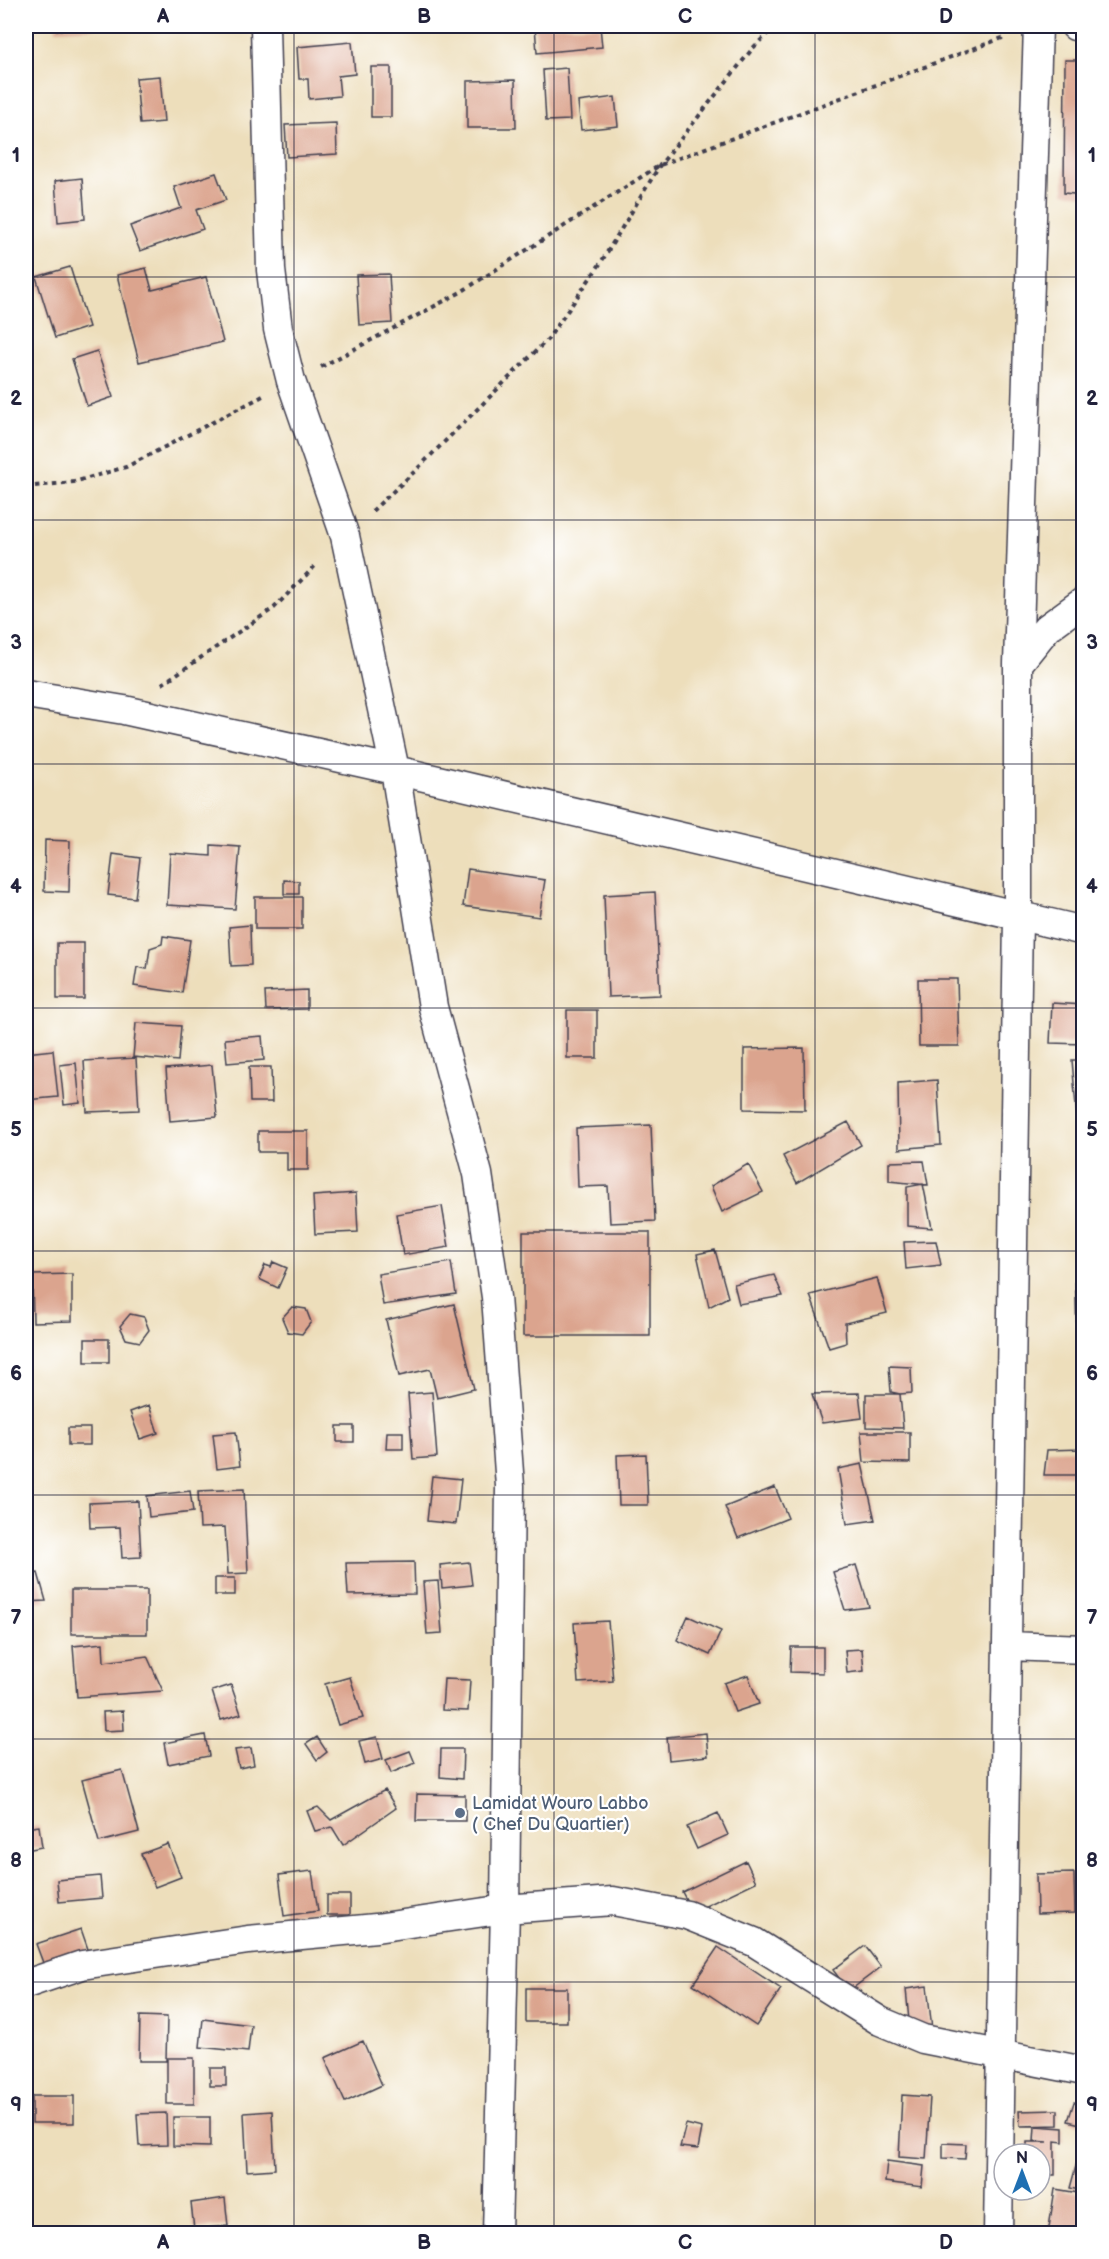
<svg xmlns="http://www.w3.org/2000/svg" width="1109" height="2259" font-family="'Balsamiq Sans',sans-serif">
<rect width="100%" height="100%" fill="#fff"/>
<filter id="ink" filterUnits="userSpaceOnUse"><feTurbulence type="fractalNoise" baseFrequency=".0167" numOctaves="2"/><feDisplacementMap in="SourceGraphic" scale="12" xChannelSelector="R" yChannelSelector="G"/><feConvolveMatrix kernelMatrix="1 2 1 2 8 2 1 2 1" color-interpolation-filters="sRGB"/></filter>
<filter id="wash" filterUnits="userSpaceOnUse"><feTurbulence type="fractalNoise" baseFrequency=".008" numOctaves="4" result="noise"/><feDisplacementMap in="SourceGraphic" scale="24" xChannelSelector="R" yChannelSelector="G"/><feGaussianBlur stdDeviation="1.35" result="paint"/><feColorMatrix in="noise" values="0 0 0 0 0 0 0 0 0 0 0 0 0 0 0 0 0 1.4 0 .05"/><feComposite in="paint" operator="in"/></filter>
<g filter="url(#wash)">
<rect width="100%" height="100%" fill="#eddebb"/>
<g id="blocks">
<path fill="#dba48e" d="M56,26H117V27L56,30Z
M535,26H600L602,47L537,53Z
M352,42L355,74L338,76L340,96L309,99L308,79H299L297,47Z
M1065,60H1084V195L1064,193Z
M371,67H391V117H371Z
M567,68L570,120L546,121L543,70Z
M160,76L164,122L140,124L136,78Z
M515,80L516,128H467V81Z
M615,97L618,126L581,130L578,102Z
M336,123L337,154L287,157L285,125Z
M216,173L226,200L196,210L203,229L140,251L130,226L181,208L174,187Z
M82,178L85,219L58,222L55,181Z
M70,267L89,327L55,338L36,277Z
M146,268L152,290L206,277L223,342L139,362L117,275Z
M389,274L392,323L359,325L356,275Z
M97,351L113,397L87,406L72,359Z
M45,840L70,841L69,892L44,891Z
M211,845L240,847L235,909L167,905L170,853L211,856Z
M113,854L140,858L135,898L108,895Z
M468,869L545,880L539,917L463,906Z
M284,880L299,881V894H284Z
M655,892L660,995L608,997L604,895Z
M255,897H302V929H255Z
M250,925L251,965L231,966L229,927Z
M163,936L190,940L182,993L134,986L137,967L147,969L150,948L162,944Z
M57,943H84V999H57Z
M918,979H957L959,1046H919Z
M307,990V1009L266,1010L265,992Z
M1052,1003L1084,1005V1044L1050,1043Z
M567,1010H597V1058H567Z
M136,1023L181,1026L178,1061L133,1057Z
M262,1036L264,1060L227,1063L225,1039Z
M804,1048L805,1110L744,1109V1049Z
M53,1050L58,1097L26,1100V1053Z
M136,1058L139,1110L87,1112L84,1061Z
M1072,1060H1084V1176H1082Z
M76,1063L80,1103L64,1105L60,1065Z
M212,1065L217,1117L170,1121L166,1069Z
M249,1067H271L272,1102H250Z
M937,1080L941,1145L899,1149L898,1083Z
M848,1122L861,1145L797,1183L783,1156Z
M651,1125L655,1221L610,1223L608,1186L578,1187L576,1128Z
M258,1131H308V1170H287V1152H258Z
M924,1161L928,1185L889,1181V1162Z
M748,1164L763,1192L722,1212L711,1186Z
M923,1184L932,1228L907,1226V1187Z
M356,1193L358,1232L315,1234L313,1196Z
M442,1206L449,1247L403,1255L396,1214Z
M523,1232H650V1336H523Z
M936,1241L941,1265L906,1269L904,1242Z
M715,1250L728,1297L709,1307L697,1254Z
M273,1262L287,1268L278,1288L259,1279L265,1265L271,1267Z
M451,1262L456,1294L383,1305L378,1274Z
M1075,1270H1084V1335H1077Z
M72,1274V1321L33,1322L32,1275Z
M774,1275L783,1296L739,1304L734,1284Z
M877,1278L887,1313L845,1323L846,1343L829,1348L810,1295Z
M454,1304L474,1389L437,1398L430,1369L399,1376L386,1320Z
M292,1307L306,1309L311,1322L302,1334L288,1332L282,1318Z
M130,1314L144,1317L149,1330L140,1342L126,1339L120,1326Z
M85,1339H109V1362H85Z
M889,1366L911,1367L912,1393L900,1394L903,1428L866,1427V1394H900L891,1392Z
M432,1392L437,1457L413,1459L408,1394Z
M859,1393L862,1418L822,1423L812,1394Z
M149,1405L158,1433L140,1439L130,1412Z
M337,1426H354V1442H337Z
M68,1428H90V1445H68Z
M236,1432L240,1466L217,1469L213,1434Z
M387,1432H403V1449H386Z
M861,1432H910V1463L864,1462Z
M1084,1449V1475H1044L1047,1450Z
M646,1454L648,1505H619L617,1455Z
M862,1464L875,1520L847,1524L838,1469Z
M432,1476L461,1479L456,1524L427,1521Z
M775,1487L788,1518L738,1538L725,1507Z
M244,1489L248,1573L228,1574L225,1527L200,1528L198,1491Z
M190,1491L193,1512L149,1517L147,1496Z
M138,1501L141,1557L122,1558L120,1527L90,1528L89,1503Z
M414,1562L415,1594L348,1595L346,1563Z
M469,1562L472,1585L442,1588L440,1565Z
M856,1565L869,1607L845,1610L833,1572Z
M38,1573L46,1601L26,1602V1574Z
M215,1578H235V1595H215Z
M438,1581L442,1633L427,1634L423,1582Z
M71,1590H147V1634H71Z
M688,1616L721,1631L710,1655L677,1640Z
M608,1621L613,1681L578,1683L574,1623Z
M103,1643L104,1662L147,1656L163,1691L77,1697L73,1646Z
M791,1647H823V1673L790,1672Z
M862,1649L864,1671L847,1673L845,1650Z
M748,1675L759,1704L735,1712L724,1683Z
M350,1677L363,1718L338,1725L325,1684Z
M444,1679L470,1680L468,1711L442,1710Z
M231,1685L241,1714L221,1720L212,1691Z
M123,1711L124,1730L104,1731L103,1712Z
M706,1733L708,1756L669,1760L667,1737Z
M205,1735L209,1756L168,1764L164,1743Z
M317,1737L327,1752L317,1760L306,1744Z
M377,1737L383,1759L365,1764L359,1741Z
M251,1748L254,1765L239,1768L235,1750Z
M441,1749H463L462,1779L440,1777Z
M410,1751L415,1763L391,1773L386,1760Z
M122,1770L139,1832L99,1842L82,1780Z
M385,1790L396,1808L343,1845L332,1827L315,1831L307,1811L318,1807L331,1820Z
M417,1794L465,1795V1821H416Z
M718,1813L728,1835L697,1849L687,1827Z
M39,1826L42,1847L26,1850V1828Z
M168,1844L181,1877L155,1887L141,1854Z
M746,1861L756,1882L693,1912L682,1892Z
M312,1871L318,1911L284,1916L279,1875Z
M1074,1873L1075,1913L1037,1914L1036,1874Z
M100,1876L102,1898L59,1902L57,1880Z
M327,1895H350V1915H327Z
M81,1929L89,1952L45,1968L36,1944Z
M865,1946L881,1967L849,1991L833,1970Z
M718,1947L781,1989L756,2026L693,1984Z
M927,1986L932,2029L910,2031L906,1989Z
M526,1988H567V2022H526Z
M140,2016L167,2017L166,2061H139Z
M203,2019L251,2025L248,2052L200,2047Z
M363,2041L382,2085L345,2102L325,2058Z
M167,2058H194V2104H167Z
M210,2068H226V2086H210Z
M902,2095L930,2097L926,2159L899,2157Z
M32,2096H74V2123H32Z
M1074,2102L1084,2104V2125L1068,2121Z
M1058,2110V2125L1020,2126L1019,2111Z
M272,2111L275,2169L247,2171L244,2113Z
M166,2113L167,2145L139,2146L137,2114Z
M173,2117H210V2147L173,2146Z
M686,2124L702,2128L698,2149L680,2147Z
M1035,2126L1063,2128V2142L1055,2141V2175H1040V2154H1027V2142H1048L1034,2141Z
M943,2143L966,2144L965,2159L943,2158Z
M1081,2148L1084,2149V2191L1070,2188Z
M887,2161L924,2166L922,2187L885,2182Z
M1055,2189L1084,2194V2234H1048Z
M225,2198L228,2226L194,2229L191,2203Z"/>
</g>
</g>
<g filter="url(#ink)">
<use href="#blocks" fill-opacity="0" stroke="#403e4e" stroke-width="1.5"/>
<g fill="none" stroke-linecap="round" stroke-linejoin="round">
<defs>
<path id="street" d="M265,26L271,270L278,329L291,381L345,536L395,770L433,1007L478,1174L496,1297L510,1486L505,1909L497,2234
M1075,26H1084
M1018,664L1047,628L1084,601
M26,694L124,710L395,770L1084,931
M1007,1646L1084,1649
M26,1984L82,1965L248,1940L376,1928L505,1909L613,1901L687,1915L754,1942L880,2021L923,2039L1084,2071
M998,2234L1018,917V664L1038,26"/>
</defs>
<use href="#street" stroke="#403e4e" stroke-width="31"/>
<path stroke="#403e4e" stroke-width="4" stroke-dasharray="4.5 4.5" stroke-linecap="butt" d="M321,367L461,292L660,165L1005,37
M26,487L74,482L126,467L263,396
M372,511L414,472L548,339L600,264L660,165L753,48L775,26
M162,684L274,608L317,564"/>
<use href="#street" stroke="#fff" stroke-width="28"/>
</g>
</g>
<path fill="none" stroke="#22223b" stroke-width="1.5" stroke-opacity="0.55" d="M294,26V2234M554,26V2234M815,26V2234M26,277H1084M26,520H1084M26,764H1084M26,1008H1084M26,1251H1084M26,1495H1084M26,1739H1084M26,1982H1084"/>
<circle fill="#5c6f8a" stroke="#fff" stroke-width="2" cx="460" cy="1813" r="6"/>
<g text-anchor="middle" stroke-width="4.5" stroke-linejoin="round" paint-order="stroke">
<g font-size="18" fill="#4e5e75" stroke="#fff" text-anchor="start">
<text x="472" y="1809">Lamidat Wouro Labbo<tspan x="472" dy="21">( Chef Du Quartier)</tspan></text>
</g>
</g>
<rect width="1109" height="2259" fill="none" stroke="#fff" stroke-width="66"/>
<g transform="translate(1022 2172)"><circle r="28" fill="#ffffff" stroke="#a7a7b1" stroke-width="1.5"/>
<path d="M0-4.5L10 22L0 15L-10 22Z" fill="#1f6fb2"/>
<text y="-9" font-size="16" font-weight="bold" text-anchor="middle" fill="#22223b">N</text>
</g>
<rect x="33" y="33" width="1043" height="2193" fill="none" stroke="#22223b" stroke-width="2"/>
<g font-size="20" text-anchor="middle" font-weight="bold" fill="#22223b">
<text x="163" y="23">A</text>
<text x="424" y="23">B</text>
<text x="685" y="23">C</text>
<text x="946" y="23">D</text>
<text x="16" y="162">1</text>
<text x="1092" y="162">1</text>
<text x="16" y="405">2</text>
<text x="1092" y="405">2</text>
<text x="16" y="649">3</text>
<text x="1092" y="649">3</text>
<text x="16" y="893">4</text>
<text x="1092" y="893">4</text>
<text x="16" y="1136">5</text>
<text x="1092" y="1136">5</text>
<text x="16" y="1380">6</text>
<text x="1092" y="1380">6</text>
<text x="16" y="1624">7</text>
<text x="1092" y="1624">7</text>
<text x="16" y="1867">8</text>
<text x="1092" y="1867">8</text>
<text x="16" y="2111">9</text>
<text x="1092" y="2111">9</text>
<text x="163" y="2249">A</text>
<text x="424" y="2249">B</text>
<text x="685" y="2249">C</text>
<text x="946" y="2249">D</text>
</g>
</svg>
